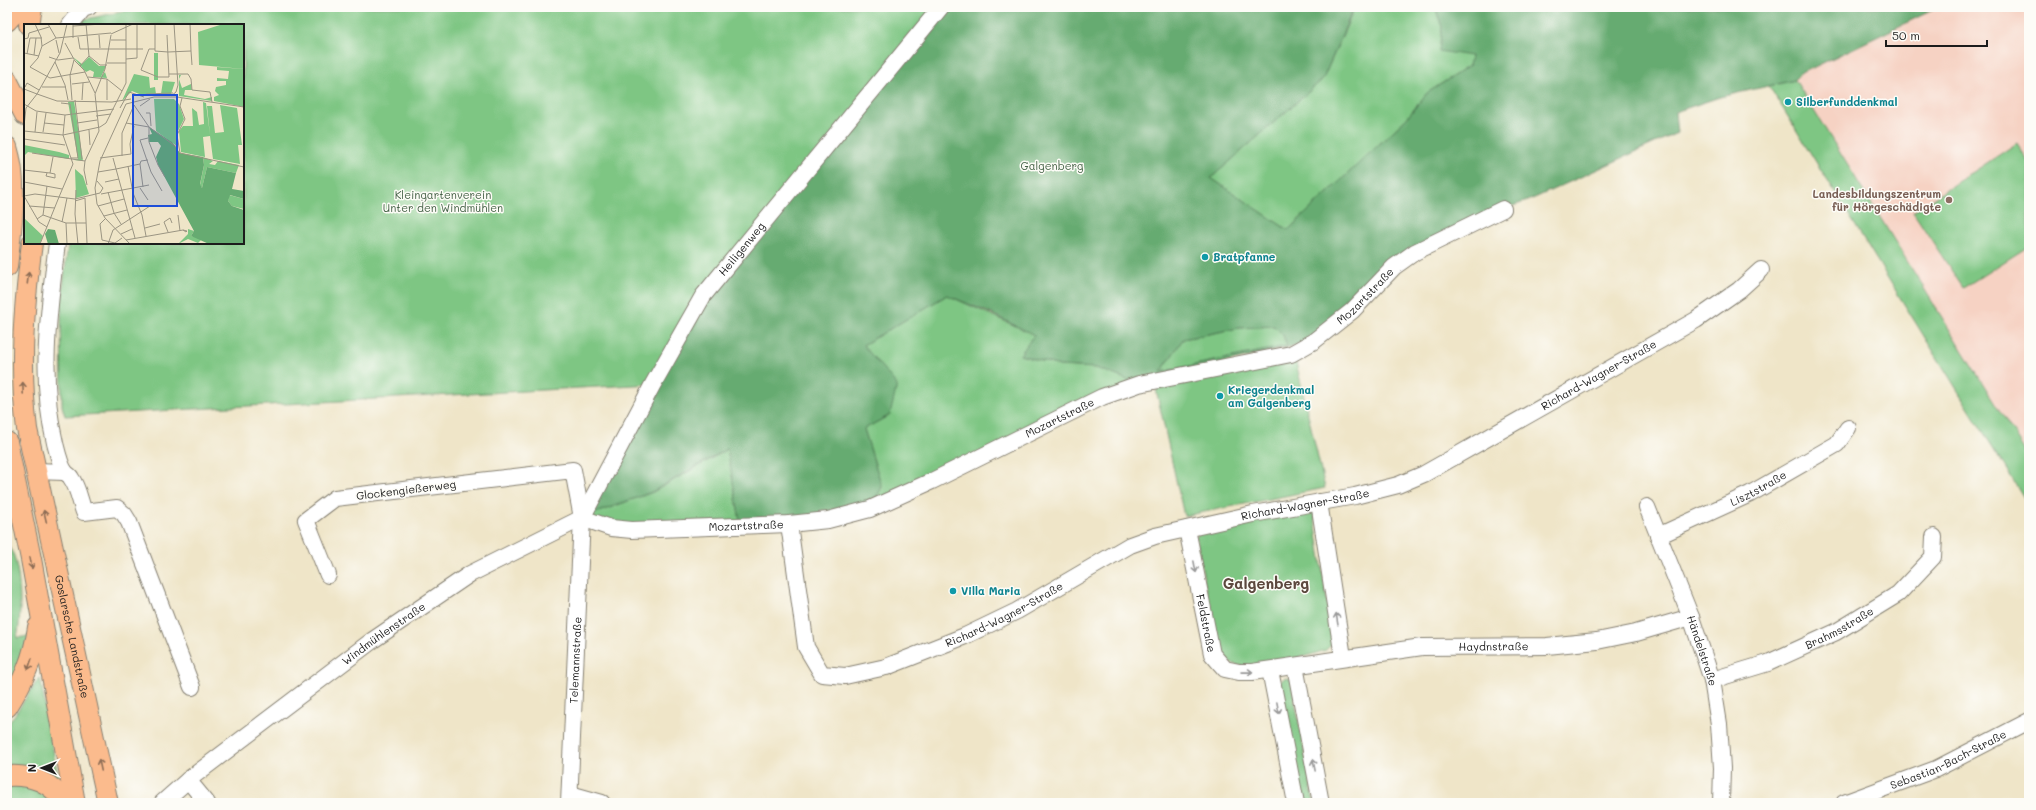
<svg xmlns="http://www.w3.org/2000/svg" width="2036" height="810" font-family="Mali,sans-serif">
<rect width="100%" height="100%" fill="#fdfcf7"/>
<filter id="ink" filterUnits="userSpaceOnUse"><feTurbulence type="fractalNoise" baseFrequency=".025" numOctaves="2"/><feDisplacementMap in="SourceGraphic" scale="8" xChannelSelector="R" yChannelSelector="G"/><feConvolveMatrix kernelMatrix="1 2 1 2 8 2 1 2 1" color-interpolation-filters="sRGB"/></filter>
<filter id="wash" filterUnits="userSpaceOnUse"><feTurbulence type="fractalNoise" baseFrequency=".012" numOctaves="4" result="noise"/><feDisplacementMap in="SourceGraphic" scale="16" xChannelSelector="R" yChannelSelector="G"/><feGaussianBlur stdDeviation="0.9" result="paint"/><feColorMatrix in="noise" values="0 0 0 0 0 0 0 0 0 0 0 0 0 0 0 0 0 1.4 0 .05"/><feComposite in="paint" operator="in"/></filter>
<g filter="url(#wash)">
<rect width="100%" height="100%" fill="#efe5c8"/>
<path fill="#f6d2c3" d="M1939,7H2029V458L1795,80L1800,74Z"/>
<path fill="#7ec683" stroke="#4d7150" d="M137,7H941L653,384L65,416L62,406L61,304L68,243H243V25H78L81,20L135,9Z
M1355,7H1435L1442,27L1471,56L1469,66L1427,93L1407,118L1288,230L1211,178L1323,79Z
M1795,80L2029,458V500L2026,501L1769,86Z
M2017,143L2029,163V246L1963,288L1913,212Z
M947,295L1035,335L1020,355L1060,366L1096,368L1139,384L870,509L882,487L864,429L890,415L863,345Z
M1274,326L1283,335L1287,346L1161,372L1183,339L1239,328Z
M1296,362L1325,488L1184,516L1156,389Z
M728,449L741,526L632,530L582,518L653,492Z
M1306,508L1314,512L1333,643L1326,650L1307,656L1244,667L1230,663L1217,649L1196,537L1201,529Z
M7,543C22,559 22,617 17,638L29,636L7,698Z
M40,677L59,783L7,771V726Z
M1287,678L1291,680L1314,803H1302L1279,683L1283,679Z
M23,780L56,803H7V782Z"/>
<path fill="#66ab71" stroke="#416446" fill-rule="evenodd" d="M941,7H1354L1323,79L1211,178L1288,230L1407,118L1427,93L1469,66L1471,56L1439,51L1442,27L1435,7H1939L1800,74L1795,80L1720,97L1675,112L1677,133L1528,201L1503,209L1415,252L1314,341L1139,384L1096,368L1060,366L1020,355L1034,335L990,313L947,295L863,345L897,385L890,415L864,429L882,487L870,509L741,526L727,449L652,492L582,518L703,296ZM1274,326L1283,335L1287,346L1161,372L1183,339L1239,328Z"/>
</g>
<g filter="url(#ink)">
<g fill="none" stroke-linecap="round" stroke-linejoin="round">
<defs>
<g id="minor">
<path d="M70,25L83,9L89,7"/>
<path d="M57,243C49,309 39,377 55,443C57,451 60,465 65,472C66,474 70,475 71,478C78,487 80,501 84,512L117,508L124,514L129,522L192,687"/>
<path d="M35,471L65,472"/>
<path d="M1319,502L1343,657"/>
<path id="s1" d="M1647,507L1691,617L1712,680L1719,724L1722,768L1721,803"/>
<path id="s2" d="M582,518L611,528L632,530L789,524L828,520L870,509L932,481L1102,397L1139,384L1291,354L1314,341L1352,311L1394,267L1415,252L1503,209"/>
<path id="s3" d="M789,524L806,647L822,674L845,676L886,667L965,636L1017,611L1130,545L1155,536L1253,514L1355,496L1398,485L1424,474L1696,320L1739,290L1761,270"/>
<path id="s4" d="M1187,529L1212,654L1225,669L1239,672H1252L1422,647L1547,646L1597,641L1636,633L1691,617"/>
<path id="s5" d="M1658,536L1750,494L1837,444L1848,428"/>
<path d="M1295,666L1321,803"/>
<path d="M1270,670L1296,803"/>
<path id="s6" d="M1712,680L1768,663L1836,632L1898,594L1933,557L1934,537"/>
<path d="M188,780L207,803"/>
<path d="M570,794L602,803"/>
<path id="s7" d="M162,803L188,780L373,640L470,574L582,518L573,470L335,498L306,520L328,575"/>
<path id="s8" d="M569,803L582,518L653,384L703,296L941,7"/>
<path id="s9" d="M1844,803L1936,769L2029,721"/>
</g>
<g id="major">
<path d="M7,21L20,7"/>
<path d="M29,25L32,7"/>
<path d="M7,80L25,115"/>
<path d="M7,147C19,186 11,228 7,267"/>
<path id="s10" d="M32,243C24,306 19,366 27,429L108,803"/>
<path d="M7,442L31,559L75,803"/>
<path d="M7,707C23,682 34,658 38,627"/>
<path d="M7,776C30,774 53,782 64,803"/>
</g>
</defs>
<use href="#minor" stroke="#868072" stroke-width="18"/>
<use href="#major" stroke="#868072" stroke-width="22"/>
<use href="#minor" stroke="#fff" stroke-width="16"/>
<use href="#major" stroke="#fbbb8d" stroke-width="20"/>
</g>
<defs><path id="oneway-shaft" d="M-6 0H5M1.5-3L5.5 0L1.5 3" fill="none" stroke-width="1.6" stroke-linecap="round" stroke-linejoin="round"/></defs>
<g stroke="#8c6c54">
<use href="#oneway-shaft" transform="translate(28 278) rotate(-83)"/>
<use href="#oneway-shaft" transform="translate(23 388) rotate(-92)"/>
<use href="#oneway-shaft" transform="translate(45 516) rotate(-103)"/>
<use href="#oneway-shaft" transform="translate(31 563) rotate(80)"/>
<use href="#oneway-shaft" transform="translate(30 664) rotate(109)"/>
<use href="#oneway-shaft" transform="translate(100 765) rotate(-102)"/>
</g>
<g stroke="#999">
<use href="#oneway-shaft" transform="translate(1195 567) rotate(79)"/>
<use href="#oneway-shaft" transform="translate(1337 619) rotate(-99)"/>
<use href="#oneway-shaft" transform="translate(1247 672) rotate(-1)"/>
<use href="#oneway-shaft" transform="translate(1278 708) rotate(79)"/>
<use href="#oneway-shaft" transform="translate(1314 765) rotate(-101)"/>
</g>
</g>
<g fill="#0f9aa8" stroke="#fdfcf7" stroke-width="1.5">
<circle cx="1788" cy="102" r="4"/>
<circle cx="1205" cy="257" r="4"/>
<circle cx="1220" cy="396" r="4"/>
<circle cx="953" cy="591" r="4"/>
</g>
<circle fill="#8d6e63" stroke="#fdfcf7" stroke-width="1.5" cx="1949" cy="200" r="4"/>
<g text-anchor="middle" stroke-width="3" stroke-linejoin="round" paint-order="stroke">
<g font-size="11" font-weight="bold" fill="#0d838f" stroke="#fdfcf7" text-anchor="start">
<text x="1796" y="106">Silberfunddenkmal</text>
<text x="1213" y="261">Bratpfanne</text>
<text x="1228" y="394">Kriegerdenkmal<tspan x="1228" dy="13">am Galgenberg</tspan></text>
<text x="961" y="595">Villa Maria</text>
</g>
<g font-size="11" fill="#436045" stroke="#fdfcf7">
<text x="1052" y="170">Galgenberg</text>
<text x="443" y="199">Kleingartenverein<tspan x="443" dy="13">Unter den Windmühlen</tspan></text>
</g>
<g font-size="11" font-weight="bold" fill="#785e54" stroke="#fdfcf7" text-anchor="end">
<text x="1941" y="198">Landesbildungszentrum<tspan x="1941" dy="13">für Hörgeschädigte</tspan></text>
</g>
<g font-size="11" fill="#1c1c1c" stroke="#fdfcf7">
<text dy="4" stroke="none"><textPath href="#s8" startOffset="599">Heiligenweg</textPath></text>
<text dy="4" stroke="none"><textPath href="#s2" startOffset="838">Mozartstraße</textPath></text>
<text dy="4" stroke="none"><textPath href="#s3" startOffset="998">Richard-Wagner-Straße</textPath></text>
<text dy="4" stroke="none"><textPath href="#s2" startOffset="502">Mozartstraße</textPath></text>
<text dy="4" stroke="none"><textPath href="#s5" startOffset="111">Lisztstraße</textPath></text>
<text transform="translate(406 490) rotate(-7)" y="4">Glockengießerweg</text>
<text dy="4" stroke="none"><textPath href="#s3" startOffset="674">Richard-Wagner-Straße</textPath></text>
<text dy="4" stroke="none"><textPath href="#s2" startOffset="166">Mozartstraße</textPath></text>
<text dy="4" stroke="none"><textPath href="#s3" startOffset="350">Richard-Wagner-Straße</textPath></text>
<text dy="4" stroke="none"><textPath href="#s4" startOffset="96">Feldstraße</textPath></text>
<text dy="4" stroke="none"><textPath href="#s6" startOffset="138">Brahmsstraße</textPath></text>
<text dy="4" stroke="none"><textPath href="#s7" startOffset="279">Windmühlenstraße</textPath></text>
<text dy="4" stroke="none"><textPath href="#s10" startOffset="399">Goslarsche Landstraße</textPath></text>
<text dy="4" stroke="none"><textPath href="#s4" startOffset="418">Haydnstraße</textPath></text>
<text dy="4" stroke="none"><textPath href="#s1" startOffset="154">Händelstraße</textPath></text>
<text dy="4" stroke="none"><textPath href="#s8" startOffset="143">Telemannstraße</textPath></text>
<text dy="4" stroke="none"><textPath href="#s9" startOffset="113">Sebastian-Bach-Straße</textPath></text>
</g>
<g font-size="15" font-weight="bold" fill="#5c483e" stroke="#fdfcf7">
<text x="1266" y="589">Galgenberg</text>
</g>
</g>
<g transform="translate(24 24)">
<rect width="220" height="220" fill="#efe5c8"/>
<path d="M199,0H220V45L175,41L174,8ZM130,29H134V56H130ZM49,33L58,40L65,33L75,42H82L77,53L81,48L83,54L69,53L70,48L66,46L62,48ZM193,43L219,45L220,83L190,77V73L195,71L191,67L192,63L202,61V57H193V54L204,55L205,47L193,46ZM110,50L125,53L126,64L131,63L132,70L120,72L108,67L98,77ZM163,50L157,51L155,55L158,64L167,60L168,66H161L160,71L181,75L188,73V77L155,72V51ZM139,57L151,58L147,70L142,71H137L145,70H137ZM130,75H150L155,80L160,95L154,107V123L132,107ZM50,77L59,137L50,136L54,135L44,78ZM179,78L182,79L186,111L183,82H188L191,109L200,108L196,81L213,84L218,121H214L216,140L189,135L186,112L179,113L181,133L157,128L155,107L159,102H169L168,84L173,88L175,101L180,100ZM0,121L35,128L45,131V135L4,128L0,132ZM179,133L189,137L185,140L191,141L194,137L215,141L212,149L183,143L178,164L176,161L180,141ZM51,145L59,152L65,170L52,174ZM205,171L220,175V185L208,182L204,177ZM0,194L19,212L16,220H0ZM164,205L170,207L167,212L178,215L174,219L164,215L154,220L164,210Z" fill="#7ec683"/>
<path d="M125,103L148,118L156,129L179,133L180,141L176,160L178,164L183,143L212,149L208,165L220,167V175L206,171L204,177L208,182L220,186V220H185L167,212L170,207L134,141L132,133L137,122L134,118H125L124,111L128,110ZM24,205L31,206L35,220H24L21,210Z" fill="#66ab71"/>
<path fill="none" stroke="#9b9583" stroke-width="1" d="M11,0L17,13L18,22L14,34L6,43L26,54L61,48M24,0L32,14M49,0V14M62,0L65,32M131,0V27L144,28L167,27L166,0M49,2L78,0M87,10L109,0M75,11L76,24M54,13L56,25M32,14L87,9M0,15L4,14L5,9L25,3M32,16L35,29M87,16H102M41,19L51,37L60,46L71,69M18,22L32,14M56,25H119M131,25H125L117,46L134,53H145L143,11M167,27L168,41M0,29L15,32M3,30L6,14H18M10,31L12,14M65,32L76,41H83M25,33L34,36L49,34M102,35L113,34V0M31,38L41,61L44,76M83,39H102M56,42L65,32M81,45L87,11M145,50H164L167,55L168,66L186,68L188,78M64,53L83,55M83,55V76M48,60L65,58M1,63L3,59L15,66M18,63H42M0,65L13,70L2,84L0,102M98,67L102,59V0M13,70L33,77L88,78L107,75M13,70L36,29L43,0M122,70L149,69M147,72L152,68L154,61L150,0M153,73L220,83M158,74L156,82L161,95L153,111L156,129L220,143M48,76L46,51L50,36M51,76L58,135M58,76L59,59M37,79L46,80L54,134H47M0,80L12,87L41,91L90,85M110,81L125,103M116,82L126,75M96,84L105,68L120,73M122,89H126L127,102M72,92L87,90M20,99L40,101M53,99L73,96M102,99L125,103L154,124M125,103V118L134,141L141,153M65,106L66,121M0,107L39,111L76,103L82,99L98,67L83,55M11,108L13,88M19,108L22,89M124,114L116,116L117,119L127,148L138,167M0,115L41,121M8,129L61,137M98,132V109L110,81M76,134L107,130L106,120L110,102M89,134L111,214M116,140L119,163M104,142L109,169L118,191L122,212M92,145L116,140L117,137L124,136M0,146L26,149L29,133M74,148L92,145M23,149L22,152L31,154V150L26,149M0,158L38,165M81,158L95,155M63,161L60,146L61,137L75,107L71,70L81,45M116,164L124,176M52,166L51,190L54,220M84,168L90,189L97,200M77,170L125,161M0,172L11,170L35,173L49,140L39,111L41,91M0,172L15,198L23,203M51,177L61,174L63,219M5,182L31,184M74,182L100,175M19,191L23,162M154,191L156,207M80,192L103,186M13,195L19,191L42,199H62M81,195L76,200L78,216L91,219L98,214M38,198L43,174M42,199L43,220M121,204L136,200M144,208L140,198L146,194L148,199M97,210L108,205M102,216L159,206L163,207L162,208L159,206M16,220L35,173L51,175L76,169L79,164L73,157M84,220L89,206L126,182M106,220L81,194L73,180L71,164L76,137L102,80L130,73H153"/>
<path fill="#1d4ed8" fill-opacity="0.15" stroke="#1d4ed8" stroke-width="2" d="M109,71H153V182H109Z"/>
<rect width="220" height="220" fill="none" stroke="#1c1c1c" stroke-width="2"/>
</g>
<rect width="2036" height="810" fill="none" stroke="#fdfcf7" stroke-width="24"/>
<g transform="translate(42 768) rotate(270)" stroke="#fdfcf7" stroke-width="3" paint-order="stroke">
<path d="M0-3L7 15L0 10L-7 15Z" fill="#1c1c1c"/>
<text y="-6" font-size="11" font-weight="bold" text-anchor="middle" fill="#1c1c1c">N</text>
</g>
<path d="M1886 40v6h101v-6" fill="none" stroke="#1c1c1c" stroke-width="2"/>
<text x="1892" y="40" font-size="12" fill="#1c1c1c" stroke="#fdfcf7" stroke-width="3" paint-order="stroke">50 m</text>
</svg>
